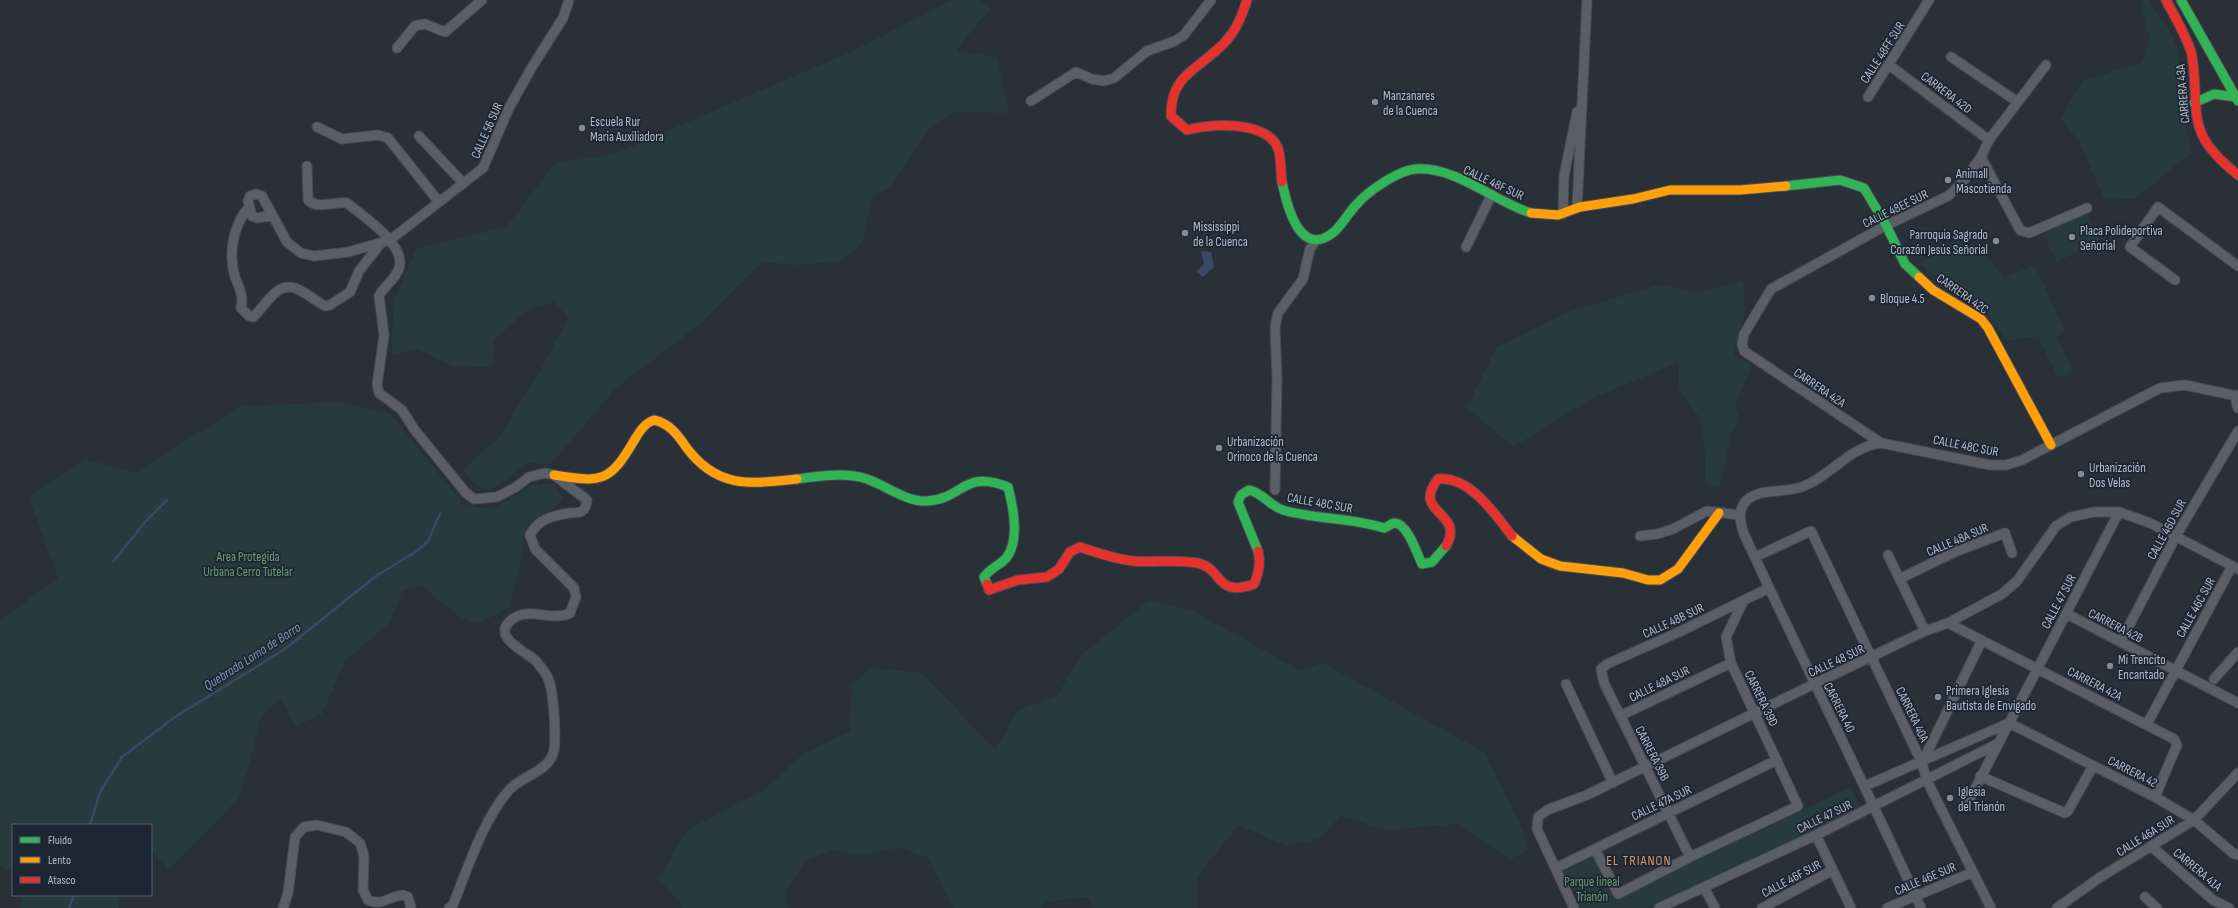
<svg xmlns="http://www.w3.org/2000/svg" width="2238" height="908" font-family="'Sofia Sans Condensed',sans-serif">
<rect width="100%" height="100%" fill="#2a3038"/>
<path fill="#273a3e" d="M953,0H978L991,9L975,26L957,51L997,58L1009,113L956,112L928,129L891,187L872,197L863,243L842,261L799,265L763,262L699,325L615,389L551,464L526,463L507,480L489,490L475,484L463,470L499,437L541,369L568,318L554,302L526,311L494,340L492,367L453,366L418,349L391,354L394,300L416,249L506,227L555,163L614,154L846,54Z
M2140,0H2150L2153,8L2168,27L2178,49L2184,119L2192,152L2135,199L2104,198L2079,142L2061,118L2083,80L2142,63L2149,38Z
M2087,213L2100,240L2057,262L2043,234Z
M1958,240C1981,247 1989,259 2004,278L2035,265L2065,331L2057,336L2073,371L2058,378L2038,336L2007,341L1982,305L1947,285L1919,263Z
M1743,281L1745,313L1734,354L1752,365L1735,407L1740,421L1731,433L1720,487L1705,484V456L1700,418L1679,391V362L1591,399L1513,447L1467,407L1497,347L1571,311L1658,285L1697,292Z
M342,402L391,414L462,503L480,508L497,507L532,485L554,484L563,498L555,508L536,517L526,531L520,566L509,607L478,624L460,617L421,586L403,590L389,623L345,661L322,714L296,726L280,698L261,716L253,751L239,798L169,870L151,850V825H13V872L0,866V620L58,578L29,497L85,459L135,473L241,406Z
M1148,601L1192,610L1299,670L1323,663L1485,753L1523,829L1528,850L1511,859L1456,824L1388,830L1340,816L1321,838L1287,846L1238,825L1197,878V908H1092L1088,897L1044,902L1042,908H953L928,858L899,847L864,856L833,849L805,862L785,892L788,908H682V905L658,878L688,829L763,791L803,754L850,731L852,683L872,668L922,673L995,749L1018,710L1057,696L1080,656Z
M1851,787L1861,808L1650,908H1581L1564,871L1595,855L1617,897Z
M21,895H119V908H20Z"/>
<path fill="#384963" d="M1201,251L1211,252L1214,267L1203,277L1196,272L1204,264Z"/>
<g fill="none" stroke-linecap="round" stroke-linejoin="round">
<path stroke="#384963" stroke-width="2.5" d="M113,562L145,522L167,500
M90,825L100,792L122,757L175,717L285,649L376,576L417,551L428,541L440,514
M69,908L74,895"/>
<defs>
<path id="street" d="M397,48L415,26L425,24L445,32L482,0
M1951,57L2018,102
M1889,65L1989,140
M1868,97L1929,0
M1031,101L1076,72L1092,79L1104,81L1114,78L1147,51L1175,41L1184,35L1211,0
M317,127L342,139L378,135L388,138L439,202
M419,136L463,183
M1981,157L2020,230L2029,233L2087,208
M307,166L308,200C318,210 335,201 347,203C363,216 407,245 399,268C396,279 384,286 379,296L384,335L377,385L379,393L402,410L414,429L466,493L474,499L497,497L516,487L529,477L545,473L554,475L587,500C586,505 586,509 582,511C579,513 573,513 569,513C552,516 538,519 530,535L535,549L574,588L576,597L570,613C552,622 531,607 514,618C488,636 525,651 536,661C540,666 546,673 548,678C554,692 556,735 554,750C550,771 524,775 510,789C484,817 467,870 453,905L449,908
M249,207C233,225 228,254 235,277C239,287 244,297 241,308L249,316L253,317C260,311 264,304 270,298C290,274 305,295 325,306L330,305L350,292L359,271L381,243
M1577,208L1587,0
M1563,214L1564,176L1577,112
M272,215L257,218L252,216L248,201L250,196L256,194L262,196L287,242L301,253L314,256L348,252L390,240L483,168L509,108L532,67L563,18L569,0
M1466,247L1492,194
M2175,280L2130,247L2158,207L2238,266
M2238,395L2236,402L2238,408
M1881,443L1744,351L1742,344L1744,334L1771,289L1885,226L1948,196L1961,184L1981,157L1989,140L2046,65
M1275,490L1277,378L1275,327L1278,313L1303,279L1310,249L1316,240
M1640,536L1657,534L1673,529L1707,511L1740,515
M1888,555L1925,631
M1755,557L1811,531L1922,763L1927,781L1991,908
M1901,578L1957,551L2005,533L2012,553
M2067,614L2238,703
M1948,623L2174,739L2177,745L2155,797
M2121,641L2176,536L2238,431
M2214,679L2238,652
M1566,684L1613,783
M1620,716L1731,663
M2009,723L2155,797L2194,820L2234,854L2238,855
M2147,724L2232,566
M1922,763L1982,640
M1980,776L2065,813L2068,811L2093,766
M1865,786L2009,723
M1967,804L2119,512
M1816,835L1851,908
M2151,846L2213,900L2229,908
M1595,849L1618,894L1690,857L1798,806L1731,663L1726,637L1744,600
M1690,857L1604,683L1601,669L1607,664L1679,632L1769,588
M1556,868L1777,760
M1704,887L1715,908
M2145,897L2157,908
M283,908L288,893L295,837L304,827L317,825L346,832L360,843L364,856L363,890L368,900C382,907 389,896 403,895L408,897L411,908
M1574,908L1537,829L1538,817L1547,810L1587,795L1814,684L1925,631L1948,623L2002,594L2017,581L2056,526L2071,517L2094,512H2119L2150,523L2238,569
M1659,908L1816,835L1999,743
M1762,908L1833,870
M1887,908L1973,872
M1921,908C1864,782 1802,660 1744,534C1740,522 1737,510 1747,500C1762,487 1786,494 1804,486C1832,475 1849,447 1881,443L1990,465H2006L2022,460L2160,388L2185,385L2237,396
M2057,908L2099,878L2194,820L2238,773"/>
<path id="fast" d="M2181,0L2238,101
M2194,103L2214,94L2236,97
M1282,182C1287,206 1300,260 1334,232C1343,224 1348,213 1357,204C1368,191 1399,170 1416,169C1455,166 1495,202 1531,213
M1786,186L1840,180L1864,188L1886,225L1905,264L1919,277
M797,479C819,476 845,472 867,479C887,486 906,502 927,501C964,499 962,469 1008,487C1013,506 1020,539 1007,557C1001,565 990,568 984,577L987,584
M1258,551L1238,502L1241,495L1249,490C1263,493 1270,506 1283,510C1316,520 1351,517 1384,528C1388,527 1391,523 1395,523C1408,524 1417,554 1422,564L1432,562L1446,546"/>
<path id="slow" d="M1531,213L1558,215L1580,207L1633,199L1670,190H1740L1786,186
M1919,277L1933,290L1981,319L1988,328L2051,445
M554,475C603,483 610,482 635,439C640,431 645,423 654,420C669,423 678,435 686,447C717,489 750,484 797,479
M1512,536L1541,559L1560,566L1623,573L1648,580H1660L1678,569L1719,513"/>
<path id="jam" d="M1247,0C1242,15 1237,29 1226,41C1201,69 1170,73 1171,116L1187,130C1210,124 1263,120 1277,146C1282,156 1280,171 1282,182
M2166,0C2173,14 2190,42 2192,56C2201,116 2183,131 2238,175
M1446,546C1466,511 1410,514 1438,479C1470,476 1495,514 1512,536
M987,584L989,590L1018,580L1047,577L1059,569L1070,552L1080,547C1098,553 1114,559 1133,561C1154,563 1176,559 1197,563C1224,568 1214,598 1254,584C1259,573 1261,563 1258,551"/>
</defs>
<use href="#street" stroke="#484c53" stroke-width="11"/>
<use href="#fast" stroke="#484c53" stroke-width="11"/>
<use href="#slow" stroke="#484c53" stroke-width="11"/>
<use href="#jam" stroke="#484c53" stroke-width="11"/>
<use href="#street" stroke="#5a5e66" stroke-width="9"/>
<use href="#fast" stroke="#30b455" stroke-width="9"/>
<use href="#slow" stroke="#ff9f0a" stroke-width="9"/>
<use href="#jam" stroke="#e5322d" stroke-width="9"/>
</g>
<g fill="#848b96" stroke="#1d2633" stroke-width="1.5">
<circle cx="1375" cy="102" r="4"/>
<circle cx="582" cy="128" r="4"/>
<circle cx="1948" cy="180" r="4"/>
<circle cx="1185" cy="233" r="4"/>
<circle cx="2072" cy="237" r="4"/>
<circle cx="1996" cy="241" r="4"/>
<circle cx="1872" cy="298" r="4"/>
<circle cx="1219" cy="448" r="4"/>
<circle cx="2081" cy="474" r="4"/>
<circle cx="2110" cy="666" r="4"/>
<circle cx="1938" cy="697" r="4"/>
<circle cx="1950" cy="798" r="4"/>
</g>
<g text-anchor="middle" stroke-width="3.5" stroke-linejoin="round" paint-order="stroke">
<g font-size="13" fill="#b4bcc9" stroke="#1d2633">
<text transform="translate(1882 52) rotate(-57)" y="5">CALLE 48FF SUR</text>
<text transform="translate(1947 92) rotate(37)" y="5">CARRERA 42D</text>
<text transform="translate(2182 94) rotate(-95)" y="5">CARRERA 43A</text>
<text transform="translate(486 130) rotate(-66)" y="5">CALLE 56 SUR</text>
<text transform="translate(1494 182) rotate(25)" y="5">CALLE 48F SUR</text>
<text transform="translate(1895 208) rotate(-26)" y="5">CALLE 48EE SUR</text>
<text transform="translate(1963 293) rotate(35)" y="5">CARRERA 42C</text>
<text transform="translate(1820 387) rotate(34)" y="5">CARRERA 42A</text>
<text transform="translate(1966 445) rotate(11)" y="5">CALLE 48C SUR</text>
<text transform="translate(1320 502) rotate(10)" y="5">CALLE 48C SUR</text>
<text transform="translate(2166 529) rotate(-61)" y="5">CALLE 46D SUR</text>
<text transform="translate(1957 539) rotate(-23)" y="5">CALLE 48A SUR</text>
<text transform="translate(2058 601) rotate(-62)" y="5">CALLE 47 SUR</text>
<text transform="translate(2195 607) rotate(-61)" y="5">CALLE 46C SUR</text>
<text transform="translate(1673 620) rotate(-25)" y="5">CALLE 48B SUR</text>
<text transform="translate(2116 625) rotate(27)" y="5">CARRERA 42B</text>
<text transform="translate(1836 660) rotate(-25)" y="5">CALLE 48 SUR</text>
<text transform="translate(1659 683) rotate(-26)" y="5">CALLE 48A SUR</text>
<text transform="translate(2095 683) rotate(27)" y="5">CARRERA 42A</text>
<text transform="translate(1762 698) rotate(64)" y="5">CARRERA 39D</text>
<text transform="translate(1840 707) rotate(63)" y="5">CARRERA 40</text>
<text transform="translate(1913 714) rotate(64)" y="5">CARRERA 40A</text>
<text transform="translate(1653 753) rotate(63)" y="5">CARRERA 39B</text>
<text transform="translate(2133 771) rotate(27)" y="5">CARRERA 42</text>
<text transform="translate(1661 802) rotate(-26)" y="5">CALLE 47A SUR</text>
<text transform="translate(1824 816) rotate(-26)" y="5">CALLE 47 SUR</text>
<text transform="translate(2145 835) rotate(-32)" y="5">CALLE 46A SUR</text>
<text transform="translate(2198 869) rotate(40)" y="5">CARRERA 41A</text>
<text transform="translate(1791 878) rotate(-28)" y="5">CALLE 46F SUR</text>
<text transform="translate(1925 878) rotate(-23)" y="5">CALLE 46E SUR</text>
</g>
<g font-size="13" fill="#b4bcc9" stroke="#1d2633" text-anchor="start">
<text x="1383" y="100">Manzanares<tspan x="1383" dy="15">de la Cuenca</tspan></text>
<text x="590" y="126">Escuela Rur<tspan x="590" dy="15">Maria Auxiliadora</tspan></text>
<text x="1956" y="178">Animall<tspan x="1956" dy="15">Mascotienda</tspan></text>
<text x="1193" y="231">Mississippi<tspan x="1193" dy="15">de la Cuenca</tspan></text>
<text x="2080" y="235">Placa Polideportiva<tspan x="2080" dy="15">Señorial</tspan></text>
<text x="1988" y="239" text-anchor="end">Parroquia Sagrado<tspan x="1988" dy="15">Corazón Jesús Señorial</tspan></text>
<text x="1880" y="303">Bloque 4.5</text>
<text x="1227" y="446">Urbanización<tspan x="1227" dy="15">Orinoco de la Cuenca</tspan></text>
<text x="2089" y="472">Urbanización<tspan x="2089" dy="15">Dos Velas</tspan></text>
<text x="2118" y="664">Mi Trencito<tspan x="2118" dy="15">Encantado</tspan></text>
<text x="1946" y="695">Primera Iglesia<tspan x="1946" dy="15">Bautista de Envigado</tspan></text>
<text x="1958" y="796">Iglesia<tspan x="1958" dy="15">del Trianón</tspan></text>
</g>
<g font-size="13" fill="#6b9a76" stroke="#1d2633">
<text x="248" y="561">Area Protegida<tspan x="248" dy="15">Urbana Cerro Tutelar</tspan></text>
<text x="1592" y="886">Parque lineal<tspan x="1592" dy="15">Trianón</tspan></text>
</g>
<g font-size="14" font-style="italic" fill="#7c92b1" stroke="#1d2633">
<text transform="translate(252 656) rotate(-33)" y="5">Quebrada Loma de Barro</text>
</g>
<g font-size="14" letter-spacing="1" fill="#d59563" stroke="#1d2633">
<text x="1639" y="865">EL TRIANON</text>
</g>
</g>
<rect x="12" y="824" width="140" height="72" fill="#1d2633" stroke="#59626f"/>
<rect x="20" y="837" width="20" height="6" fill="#30b455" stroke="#59626f"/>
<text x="48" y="844" font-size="12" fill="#b4bcc9">Fluido</text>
<rect x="20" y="857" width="20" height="6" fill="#ff9f0a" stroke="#59626f"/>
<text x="48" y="864" font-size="12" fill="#b4bcc9">Lento</text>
<rect x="20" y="877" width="20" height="6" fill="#e5322d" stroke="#59626f"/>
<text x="48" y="884" font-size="12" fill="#b4bcc9">Atasco</text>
</svg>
